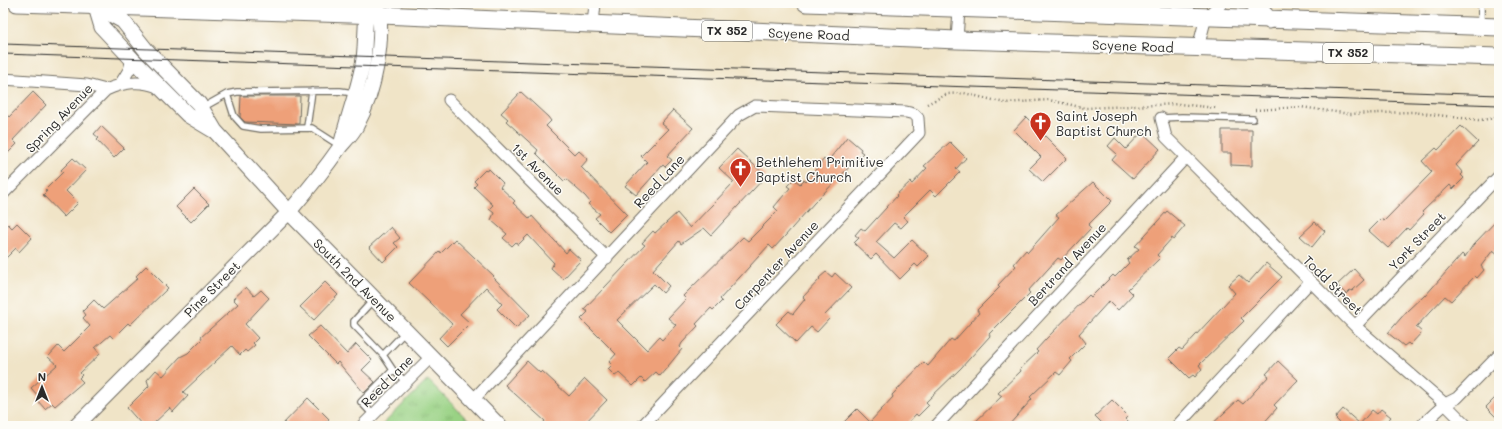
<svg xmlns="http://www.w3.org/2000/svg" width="1502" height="429" font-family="Mali,sans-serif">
<defs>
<pattern id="park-tufts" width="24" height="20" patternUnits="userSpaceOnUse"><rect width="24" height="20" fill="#99d284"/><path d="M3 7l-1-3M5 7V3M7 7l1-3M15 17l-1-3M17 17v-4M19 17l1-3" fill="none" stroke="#84b472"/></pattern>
</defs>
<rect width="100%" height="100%" fill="#fdfcf7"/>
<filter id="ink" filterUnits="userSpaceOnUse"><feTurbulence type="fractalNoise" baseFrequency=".025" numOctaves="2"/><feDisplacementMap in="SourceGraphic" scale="8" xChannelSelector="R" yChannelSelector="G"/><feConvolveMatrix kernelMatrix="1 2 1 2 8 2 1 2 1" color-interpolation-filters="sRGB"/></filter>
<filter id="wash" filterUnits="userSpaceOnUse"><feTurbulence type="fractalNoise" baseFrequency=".012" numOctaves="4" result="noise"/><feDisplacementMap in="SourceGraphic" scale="16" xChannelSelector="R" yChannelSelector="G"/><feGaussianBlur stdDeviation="0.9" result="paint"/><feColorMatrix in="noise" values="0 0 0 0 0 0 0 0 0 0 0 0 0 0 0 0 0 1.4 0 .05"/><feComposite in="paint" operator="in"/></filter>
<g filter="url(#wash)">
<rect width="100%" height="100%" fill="#f0e4c7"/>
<path fill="url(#park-tufts)" stroke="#627e58" d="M428,380L474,426H381Z"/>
<g id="blocks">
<path fill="#eea079" d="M33,92L46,105L13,140L17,144L3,158V111L9,117Z
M521,92L548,117L551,121L546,126L575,155L579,151L588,159L581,167L627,214L609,232L595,218L600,214L588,204L590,202L585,196L566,179L564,181L536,153L538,150L506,121L508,119L501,113Z
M241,96H300L299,124L245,122L240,117Z
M673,110L693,128L667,156L672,160L665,167L663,165L636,195L625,186L647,162L641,156L668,129L661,123Z
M1026,117L1067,158L1043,182L1029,169L1041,157L1014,130Z
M101,126L124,148L114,158L97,140L99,138L94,134Z
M1461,126L1478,142L1456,165L1463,173L1461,175L1464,178L1453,189L1450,185L1422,212L1424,214L1409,230L1407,228L1388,248L1369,231L1381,219L1384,221L1432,172L1422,161L1436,148L1438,150Z
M1222,130H1252V166L1231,165V153H1222Z
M1142,132L1160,149L1133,179L1112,160L1117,154L1108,146L1115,138L1126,149Z
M847,137L861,149L860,151L863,153L814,203L785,236L773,249L769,245L720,299L722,301L713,310L711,308L696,324L698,326L682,343L680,347L682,349L660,376L656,372L645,382L641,378L633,386L619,373L615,376L608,369L612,365L609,362L616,354L581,319L588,312L584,309L645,245L642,243L653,231L655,233L677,213L690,228L734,182L719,168L737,149L766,176L711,235L704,228L681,244L679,241L653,270L669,286L663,293L654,284L617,320L647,350L659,337L662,340L676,325L668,318L686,299L683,296L743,237L748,241L778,211L774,207L790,188L787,186L794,179L800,184L804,180L806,182L824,159L827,162Z
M950,142L966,158L956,169L960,172L936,196L930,190L903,217L908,221L901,228L894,223L876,242L894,258L912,240L929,256L918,267L915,264L900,279L876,254L871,259L854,243L859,238L855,235L861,228L865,231L897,196L896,195L910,182L912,184L927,168L924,166Z
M73,158L86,170L66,191L78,203L64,217L43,195L47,191L45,190L63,172L61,170Z
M489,169L503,183L500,187L515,201L513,203L530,219L532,216L566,253L569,249L581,260L563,279L551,268L554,263L528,235L518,245L516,242L512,246L503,238L507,234L491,220L494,213L489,209L493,205L474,187L477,184L474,181L485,170L486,171Z
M1093,182L1112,201L1088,225L1091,228L1061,260L1058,258L1028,291L1030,293L989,334L990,336L961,368L926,402L929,405L918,416L916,414L905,426H840L857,409L870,422L893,397L892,395L924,362L928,366L951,339L954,341L979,313L977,310L1000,287L998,285L1016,266L1014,264L1019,258L1026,250L1028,252L1059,217L1056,215Z
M194,189L209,204L191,222L176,207Z
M1167,211L1185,226L1173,240L1172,238L1157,255L1160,258L1128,289L1133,294L1118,310L1109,301L1079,334L1086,343L1070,359L1072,361L1060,375L1056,372L1030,397L1032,399L1008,426H971L1002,396L998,393L1021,371L1020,369L1038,352L1036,350L1046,339L1089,295L1091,297L1113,275L1115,277L1129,263L1127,260L1139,249L1135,246Z
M1499,218V255L1493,250L1481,266L1484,270L1477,278L1475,276L1451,301L1445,296L1416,327L1422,332L1410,345L1408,343L1404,346L1388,333L1407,311L1424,295L1425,296L1462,254L1465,257L1473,245Z
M1315,222L1325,231L1312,247L1300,236Z
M17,223L32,238L19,252L16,248L3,261V230L8,224L12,228Z
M391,227L400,238L394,243L398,247L383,262L369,247Z
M455,239L494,276L493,277L530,315L516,328L497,309L502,304L486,287L460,314L470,323L447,346L439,338L452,324L409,283L440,251L441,253Z
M1266,263L1282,277L1241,318L1244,321L1199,365L1202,369L1195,377L1193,375L1189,378L1169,358L1179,348L1182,350L1235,293L1228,285L1239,275L1248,283Z
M146,266L168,288L130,325L128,323L113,338L110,335L95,348L100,354L80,373L82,375L79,378L83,382L55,406L52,403L45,409L37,400L39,397L31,388L57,365L48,357L58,346L64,352L90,326L83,318L86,315L83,311L94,300L103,309L138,278L136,276Z
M1354,269L1364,280L1352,291L1350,290L1346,294L1337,285Z
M826,272L832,277L835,273L851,288L825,315L829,319L817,332L811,327L796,343L776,324L789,311L793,314L805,299L803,297L820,279L819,278Z
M325,282L338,295L314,320L300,307Z
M246,287L254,296L261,290L269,298L245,324L258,338L253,343L255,345L247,352L245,350L240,355L232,346L183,392L188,396L173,412L170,408L151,426H143L127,408L149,386L147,380L156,370L163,376L180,357L188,353L202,339L201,337L238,304L233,299Z
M320,326L347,354L356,344L372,360L362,370L375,382L364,393L338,362L336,364L308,336Z
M527,361L540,373L542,371L569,396L585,379L607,400L582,426H541L545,421L505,385Z
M1278,361L1298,380L1274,405L1277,408L1261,426H1210L1238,400L1243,404L1269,376L1266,374Z
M1499,394V420L1486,407Z
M308,398L329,419L322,426H281Z
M1112,400L1128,416L1125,419L1132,426H1105L1095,416Z
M1343,409L1360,424L1372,410L1377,414L1381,409L1391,417L1383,426H1343L1335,418Z"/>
</g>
</g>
<g filter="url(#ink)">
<use href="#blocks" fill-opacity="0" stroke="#706c62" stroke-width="1"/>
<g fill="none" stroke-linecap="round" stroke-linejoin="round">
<defs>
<path id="service" d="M1481,25V3
M227,94L234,116L243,126L261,129L312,128L340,146
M202,108L227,94L237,92L340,91L354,93
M1161,118L1182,117L1253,119
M307,127L312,91
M374,299L354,321V325L383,355L393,370
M383,355L405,332
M373,415L361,402L393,370L406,382"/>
<path id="minor" d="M593,25L595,3
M957,40L959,9L963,4
M1198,48L1206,17L1222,3
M3,79L87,85L106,90
M121,83L129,70L132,59
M449,100L607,258
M1186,157L1355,326L1445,404L1467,426
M3,194L106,90C124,82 140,80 158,87
M1355,326L1499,176
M473,400L739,115L755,106L906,112L914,114L918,118L919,133L642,426
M362,426L431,357
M936,426L1186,157L1166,137L1161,118
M1177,426L1310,282
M1421,426L1445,404L1457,398L1499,355"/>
<path id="tertiary" d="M341,144C347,118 357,93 362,67C367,46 363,24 369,3
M76,426L289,212C307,191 324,170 340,147C346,140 353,133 357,125C374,94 386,37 377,3"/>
<path id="secondary" d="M94,5L123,21L146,50L199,104L215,131L289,212L499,426
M96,7L102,27L132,59L188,115L213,130"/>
<path id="primary" d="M17,3L381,15L957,40L1499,57
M806,3L1499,27
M1254,3L1269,20"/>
</defs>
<use href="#service" stroke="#706c62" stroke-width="8"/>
<use href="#minor" stroke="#706c62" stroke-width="13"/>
<use href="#tertiary" stroke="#706c62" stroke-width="16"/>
<use href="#secondary" stroke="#706c62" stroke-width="17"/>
<use href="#primary" stroke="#706c62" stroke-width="19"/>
<path stroke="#706c62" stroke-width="2.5" stroke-dasharray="1 3" stroke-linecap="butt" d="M927,104L947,94L964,93L1005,103L1049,100L1085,108L1179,104L1216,108
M1255,110L1301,107L1350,114L1413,112L1478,120L1499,118"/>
<use href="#service" stroke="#fff" stroke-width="5.5"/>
<use href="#minor" stroke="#fff" stroke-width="11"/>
<use href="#tertiary" stroke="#fff" stroke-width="14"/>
<use href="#secondary" stroke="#fff" stroke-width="15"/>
<use href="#primary" stroke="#fff" stroke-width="17"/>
<path stroke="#2b2b2b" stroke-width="1" d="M3,44L1499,95
M3,54L1499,105"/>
</g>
</g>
<defs>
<symbol id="church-pin" viewBox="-11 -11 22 30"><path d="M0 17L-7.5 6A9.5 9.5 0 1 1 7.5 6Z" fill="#c8321e" stroke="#fdfcf7"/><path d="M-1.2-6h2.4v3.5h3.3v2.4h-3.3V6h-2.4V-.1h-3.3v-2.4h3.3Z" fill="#fff"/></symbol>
</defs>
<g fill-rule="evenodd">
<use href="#church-pin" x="1028" y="110" width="25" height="34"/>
<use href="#church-pin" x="728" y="156" width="25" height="34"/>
</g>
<g text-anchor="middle" stroke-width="3" stroke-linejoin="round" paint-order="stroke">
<g fill="#fdfcf7" stroke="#6a6a68" stroke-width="1">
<rect x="702" y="21" width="50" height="20" rx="3"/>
<rect x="1323" y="43" width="50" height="20" rx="3"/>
</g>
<g font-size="12" font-weight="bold" fill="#2b2b2b">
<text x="727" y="35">TX 352</text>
<text x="1348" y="57">TX 352</text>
</g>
<g font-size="13" fill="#2b2b2b" stroke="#fdfcf7">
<text transform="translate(809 34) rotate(2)" y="5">Scyene Road</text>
<text transform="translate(1133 46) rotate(2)" y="5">Scyene Road</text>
<text transform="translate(59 118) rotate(-46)" y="5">Spring Avenue</text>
<text transform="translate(538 169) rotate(45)" y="5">1st Avenue</text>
<text transform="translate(659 181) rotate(-47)" y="5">Reed Lane</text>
<text transform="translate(1417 241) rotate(-46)" y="5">York Street</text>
<text transform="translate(1067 264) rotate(-47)" y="5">Bertrand Avenue</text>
<text transform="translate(776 265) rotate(-47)" y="5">Carpenter Avenue</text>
<text transform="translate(355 280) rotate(45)" y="5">South 2nd Avenue</text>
<text transform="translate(1333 285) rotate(45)" y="5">Todd Street</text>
<text transform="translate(212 289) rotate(-45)" y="5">Pine Street</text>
<text transform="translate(387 381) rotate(-45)" y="5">Reed Lane</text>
</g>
<g font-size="13" fill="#2b2b2b" stroke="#fdfcf7" text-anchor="start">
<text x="1056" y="121">Saint Joseph<tspan x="1056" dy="15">Baptist Church</tspan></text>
<text x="756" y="167">Bethlehem Primitive<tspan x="756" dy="15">Baptist Church</tspan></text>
</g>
</g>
<rect width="1502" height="429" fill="none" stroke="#fdfcf7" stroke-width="16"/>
<g transform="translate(42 387)" stroke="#fdfcf7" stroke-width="3" paint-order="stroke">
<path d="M0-3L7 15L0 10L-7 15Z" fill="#2b2b2b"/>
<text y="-6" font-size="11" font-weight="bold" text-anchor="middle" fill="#2b2b2b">N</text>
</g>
</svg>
